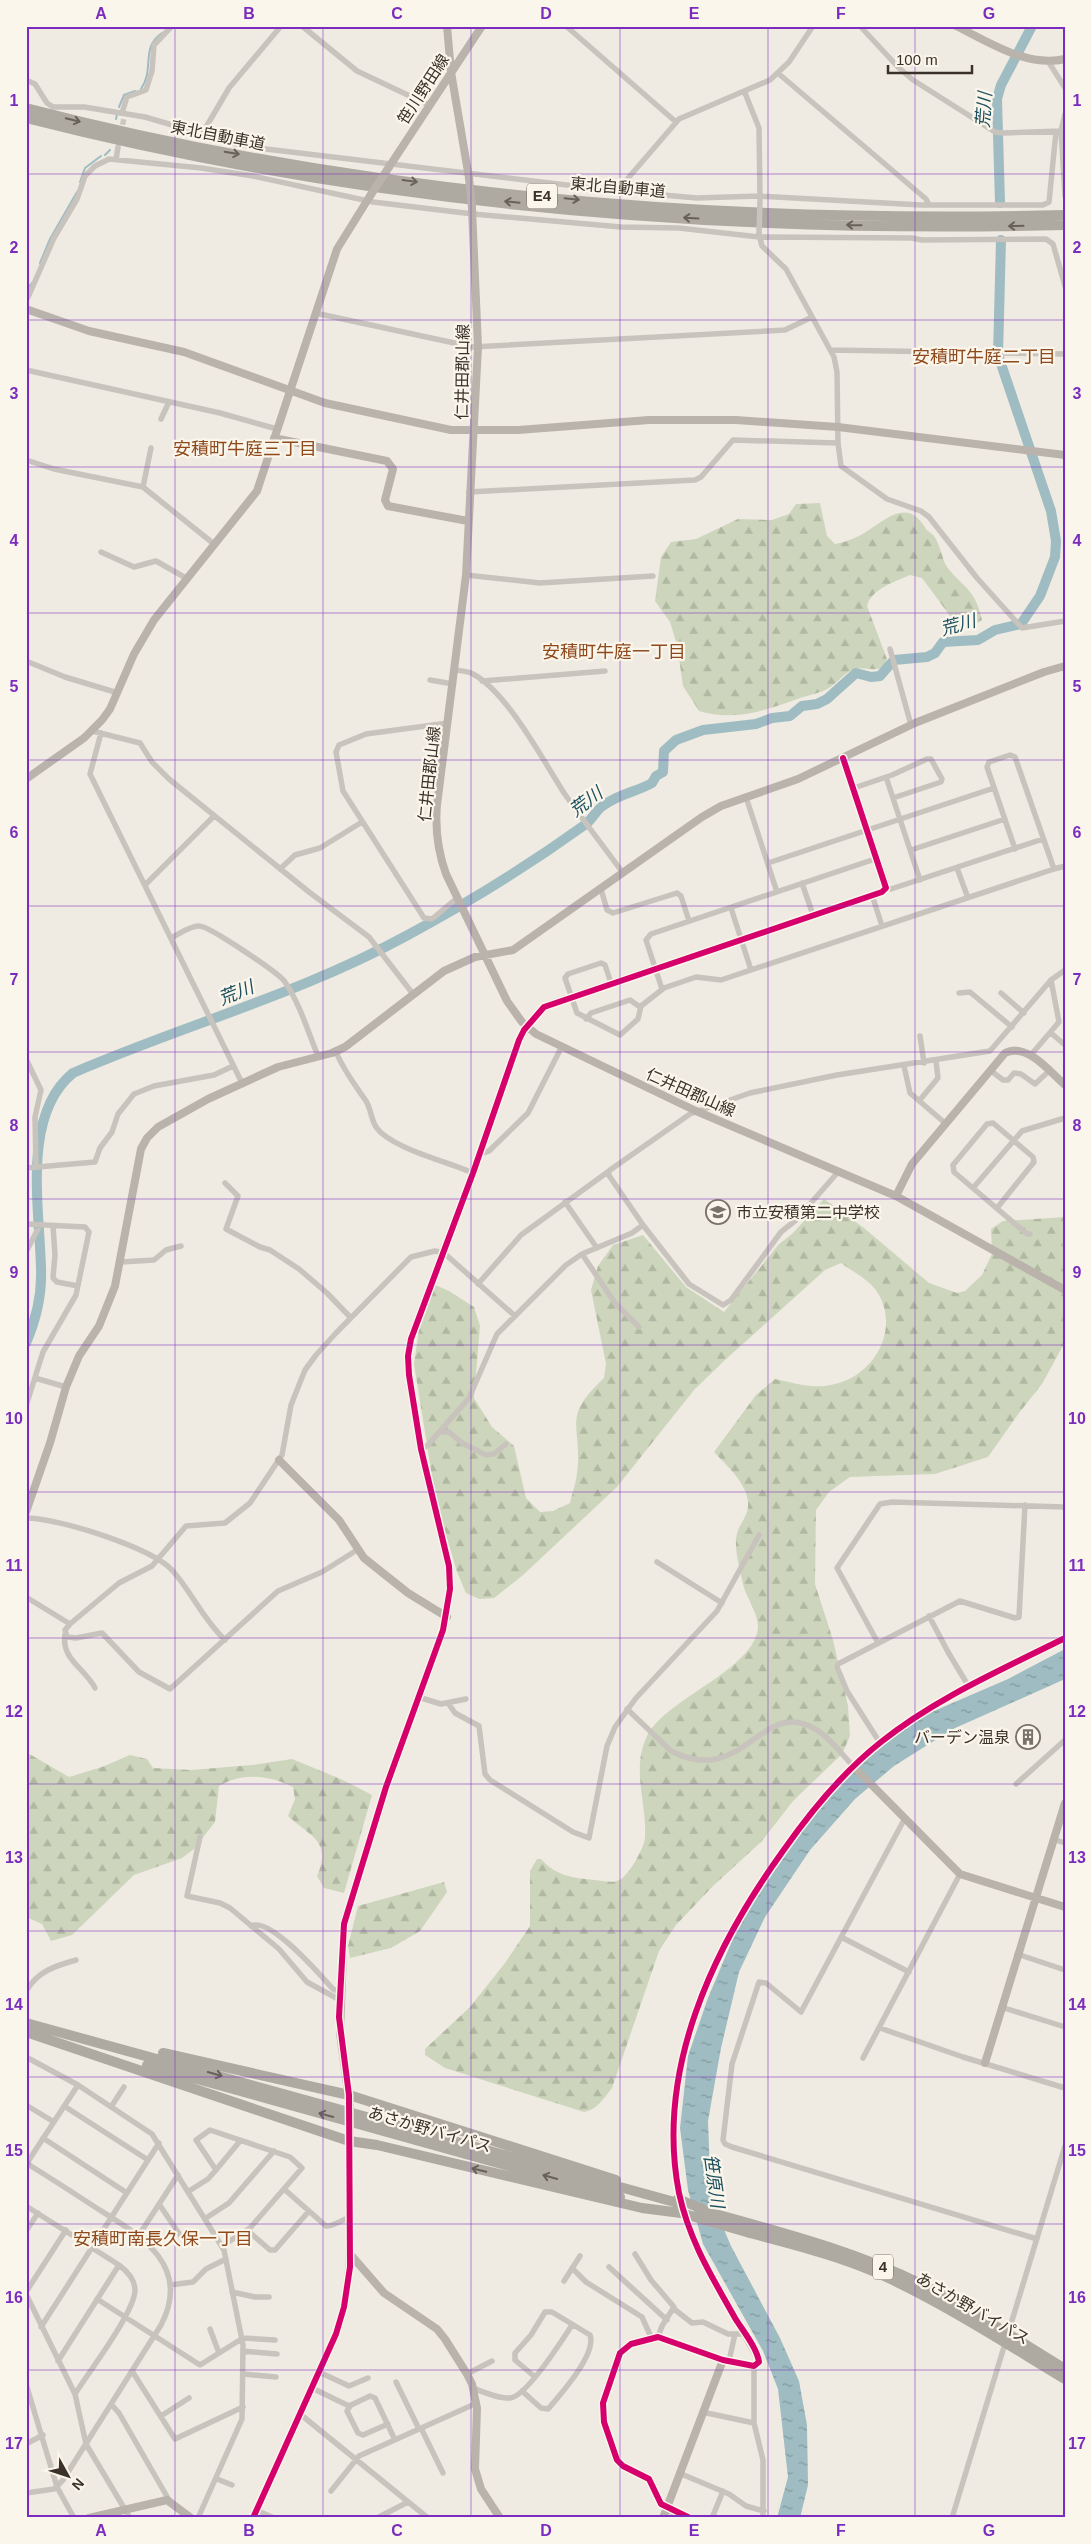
<svg xmlns="http://www.w3.org/2000/svg" width="1091" height="2544" font-family="Arial,'Noto Sans JP',sans-serif">
<defs>
<pattern id="forest-firs" width="22" height="20" patternUnits="userSpaceOnUse" patternTransform="scale(1.25)"><rect width="22" height="20" fill="#cdd6bc"/><path d="M5 1l3.5 6h-7zM16 11l3.5 6h-7z" fill="#b1b8a2"/></pattern>
<pattern id="water-ripples" width="26" height="14" patternUnits="userSpaceOnUse" patternTransform="scale(1.25)"><rect width="26" height="14" fill="#9ebcc1"/><path d="M2 4q2-2 4 0t4 0M15 11q2-2 4 0t4 0" fill="none" stroke="#82999d"/></pattern>
</defs>
<rect width="100%" height="100%" fill="#efebe3"/>
<path fill="url(#forest-firs)" d="M820,503L827,536L835,544C846,542 856,538 866,532C888,518 908,498 926,529C927,531 932,533 934,536C940,544 943,562 947,567C964,589 975,588 982,620L969,628H959L922,578L910,575C895,582 872,588 867,606L887,659L884,667C872,673 861,664 850,671C843,675 837,683 829,688C821,693 809,695 800,698C766,710 735,722 699,711L683,686L677,645L670,622L655,601L661,557L671,542L696,539L738,519L772,520L789,514L796,504Z
M824,1199L864,1228L929,1283L957,1293L965,1291L982,1275L992,1254L991,1229L1003,1221L1065,1217V1342L1042,1384L1019,1413L988,1457L935,1474L850,1477L829,1492L816,1510L815,1584L833,1640L848,1706L850,1736L842,1754L793,1801L762,1841L713,1886L676,1925L659,1951L612,2088C604,2098 597,2110 584,2112L445,2068L425,2055V2049L470,2007L505,1963L530,1926V1871L537,1859H541C556,1876 573,1878 595,1880C603,1881 614,1884 621,1879C630,1873 645,1847 645,1837C647,1803 631,1769 647,1736C666,1698 755,1670 758,1627C758,1615 748,1599 744,1588C741,1575 737,1560 736,1547C735,1529 741,1527 747,1512C754,1489 727,1466 714,1452L756,1395L775,1379C795,1383 814,1390 835,1384C874,1375 899,1331 879,1295C872,1281 853,1272 841,1263L825,1270L725,1360L694,1390L617,1487L522,1576L494,1598L479,1599L466,1593L457,1572L436,1501L414,1364L424,1294L431,1283L449,1291L474,1307L480,1326L474,1398L492,1427L514,1446L526,1498L540,1512L553,1511L570,1503C572,1494 576,1483 577,1473C583,1424 560,1419 604,1378L606,1364L591,1290L598,1266L613,1245L643,1235L686,1287L724,1312L779,1244L792,1234Z
M26,1752L69,1777L102,1767L130,1755L147,1759L153,1768L191,1770L252,1765L292,1759L343,1780L372,1795L344,1893L324,1888L317,1876C332,1841 311,1837 288,1816L295,1799L293,1787C269,1775 243,1772 219,1786L215,1822L194,1849L182,1858L134,1875L72,1935L51,1941L42,1924L26,1917Z
M444,1882L447,1892L420,1931L391,1948L350,1958L348,1946L358,1906Z"/>
<path fill="url(#water-ripples)" d="M1065,1649V1679L953,1729L894,1766L855,1799L810,1850L765,1917L739,1972L721,2048L708,2121L711,2199L731,2246L780,2338L799,2381L807,2425L808,2485L800,2518H777L788,2477L778,2389L763,2351L703,2244L688,2190L680,2128L688,2056L708,1998L745,1910L782,1852L835,1783L880,1744L927,1714L1008,1679Z"/>
<g fill="none" stroke-linecap="round" stroke-linejoin="round">
<path stroke="#9ebcc1" stroke-width="2" d="M141,89C155,69 140,48 162,33
M119,107L124,95L135,91
M116,119L117,114
M105,155L110,150
M80,182L85,168L101,156
M40,263L50,239L77,192
M26,290L32,283"/>
<path stroke="#9ebcc1" stroke-width="10" d="M1000,203L997,99L1001,85L1032,26
M26,1343C36,1320 42,1294 41,1269C40,1210 21,1115 73,1073C184,1025 300,994 406,936C468,903 529,865 586,824C593,818 597,809 604,805C619,794 636,792 652,783L656,776L663,772L664,751L676,740L703,730L756,724L772,718L790,716L802,706L817,704L827,699L856,673L871,677L880,676L894,660L927,657L935,653L943,642L978,640L995,630L1021,624L1040,596L1055,557L1056,541L1051,511L998,355L1001,240"/>
<path stroke="#cbc6be" stroke-width="5.5" stroke-dasharray="5.5 3" stroke-linecap="butt" d="M121,133L124,118
M26,300L29,295"/>
<path stroke="#c8c3bc" stroke-width="5.5" d="M302,26L357,71L429,105
M566,26L676,122
M860,26L898,67L913,80L995,132L1003,133L1061,131
M1048,61L1065,88
M779,74L926,199L929,205
M26,80L35,84L47,103L53,107H84L145,117L237,144L266,149L617,191L697,198L759,196L921,205H1043L1049,202L1056,132
M745,93L759,128L760,198
M122,113L127,97L146,90L152,71L154,45L172,26
M1065,114L1061,131L1065,196
M202,134L229,88L281,26
M116,160L118,147
M617,191L679,119L770,80L789,62L813,26
M759,234L762,246L786,269L834,357L837,372L838,443L841,466L887,499L921,511L929,517L977,578L1022,628L1065,621
M29,295L54,238L77,199L85,176L95,166L109,159L201,168L253,176L373,202L473,214L621,227L679,228L759,237L912,238L922,240L1046,239L1053,244L1065,286
M315,313L473,347L785,330L812,317
M831,350L1065,354
M26,370L220,413L277,429
M161,419L169,402
M26,460L54,469L143,487L214,544
M143,487L151,448
M469,492L695,480L701,477L733,440L838,443
M101,552L134,567L156,561L186,578
M466,575L540,583L653,576
M890,649L911,725
M26,661L65,677L118,693
M455,670C461,671 468,671 473,674C507,692 543,760 564,793C583,820 604,847 623,873
M430,680L453,684
M482,681L605,671
M448,723L366,734L339,745L336,752L343,791L424,918L432,919L457,898
M92,731L140,743L152,762L169,779L309,892L369,937L413,994
M101,733L90,774L242,1083
M886,777L920,880
M854,788L892,775L927,759H931L942,779L941,782L893,798
M746,797L777,892
M911,850L1005,819
M768,863L994,788
M957,868L968,898
M280,869L295,855L320,848L362,822
M1054,869L1065,866
M802,883L813,915
M145,885L214,816
M886,888L891,889L1043,839
M601,889L607,910L613,913L677,893L681,896L689,921
M872,895L882,926
M731,908L751,970
M171,938C179,934 189,926 199,926C208,925 280,974 285,982C300,1004 308,1032 318,1056
M611,983L605,965L601,963L568,974L565,978L577,1013L620,1035L638,1019L641,1006L664,988L696,977L721,980L1054,869L1015,757L1010,755L989,762L987,767L1015,849
M662,989L646,940L651,934L878,858
M959,993L970,992L1012,1027
M1001,993L1024,1013
M586,1019L591,1013L630,1000L640,1007
M527,1026L544,1007L553,1002L884,891L886,882L843,758
M1051,1033L1065,1045
M920,1036L924,1063
M336,1052C344,1071 355,1085 366,1101C371,1109 371,1119 376,1127C390,1148 449,1162 473,1173
M1030,1056L1059,1022L1051,980
M26,1059L41,1090L35,1117L36,1166
M904,1066L910,1093L945,1123
M990,1070L1003,1080H1008L1014,1073L1021,1074L1035,1084L1049,1071
M919,1101L938,1078L936,1061
M479,1154L489,1151L528,1113L561,1048
M26,1168L95,1162L100,1148L112,1132L118,1114L134,1094L154,1086L214,1075L233,1066
M839,1171L796,1220L781,1232L731,1300L723,1305L689,1284L643,1225L608,1174L610,1170L690,1114L750,1093L837,1075L990,1051L1051,980L1065,970
M225,1183L238,1196L226,1229L260,1247L270,1250L299,1269L327,1293L351,1318
M973,1188L1022,1131L1065,1118
M565,1202L597,1248
M997,1208L1034,1162L1033,1157L993,1123L987,1124L953,1165L954,1172L1027,1234H1030
M26,1224L85,1227L89,1232L76,1295L43,1352L26,1406
M53,1226L55,1255L53,1278L57,1282L78,1286
M26,1252L40,1225
M582,1254L615,1303L639,1327
M121,1262L154,1260L166,1250L181,1246
M478,1284L521,1235L609,1171
M35,1378L66,1387
M440,1432H449L462,1443L486,1455L494,1454L506,1444
M421,1449L427,1446L469,1398L497,1334L566,1265L582,1254L632,1233L643,1225
M26,1518C58,1518 150,1547 172,1570C192,1592 201,1617 225,1640
M657,1562L722,1603
M26,1597L70,1624L119,1583L152,1566L186,1526L225,1523L250,1503L282,1455L291,1405L305,1370L316,1355L336,1333L411,1257L435,1251L444,1253L515,1316
M929,1616L948,1652L969,1687
M70,1624L65,1630L67,1637L76,1638L102,1633L139,1672L170,1689L278,1591L322,1572L357,1550
M65,1634C61,1660 85,1668 95,1688
M878,1643L837,1568L880,1504L892,1502L1065,1507
M418,1697L441,1704L466,1699
M448,1703L455,1713L479,1726L485,1774L490,1780L573,1832L589,1838L607,1746L615,1727L636,1698L717,1611L759,1535
M627,1709L671,1751C739,1786 758,1709 804,1724C823,1729 840,1752 853,1766
M880,1743L847,1691L837,1667L838,1664L960,1601L1015,1618L1019,1617L1025,1505
M1016,1784L1065,1740
M905,1818L801,2012L766,1983L759,1982L732,2064L723,2140L725,2144L732,2147L1037,2239
M200,1837L187,1896L220,1903L230,1908L279,1949L307,1982L340,2000
M1053,1839L1065,1843
M251,1926C270,1916 320,1975 333,1989L340,1992
M841,1937L909,1972
M1017,1954L1065,1970
M26,1991C38,1971 55,1966 76,1960
M1001,2007L1065,2027
M880,2028L963,2057L1065,2088
M26,2057L78,2085L152,2134L224,2250L243,2345L242,2419L198,2518
M863,2058L960,1874
M26,2105L54,2122
M64,2106L148,2160
M111,2107L124,2087
M43,2138L127,2193
M26,2163C49,2177 72,2192 95,2207C138,2234 193,2264 161,2325L63,2480L54,2489L26,2493
M27,2163L78,2085
M216,2170L240,2141
M284,2189L326,2226C333,2227 342,2219 350,2218
M189,2191L208,2179L216,2170L196,2140L210,2130L290,2157L302,2168L250,2228L222,2246
M681,2201C674,2167 672,2128 676,2093C688,1977 791,1813 881,1742C936,1698 1003,1669 1065,1638
M159,2204L180,2235
M26,2206L119,2265C127,2271 135,2280 135,2290C135,2312 88,2373 75,2394
M206,2218L229,2203L274,2151
M247,2230L270,2250H275L309,2211
M26,2231L38,2213
M139,2235L178,2175
M635,2254L651,2280L674,2307L662,2326L658,2337
M609,2267L667,2320
M572,2268L586,2282L642,2317L651,2337
M564,2281L580,2256
M170,2285L193,2282L206,2269L226,2259
M26,2292L66,2230
M232,2292L255,2297H269
M26,2294L75,2394L86,2444L130,2518
M97,2299L200,2365L243,2338L275,2340
M674,2309L692,2323L703,2322L728,2334H744
M41,2327L159,2143
M210,2329L219,2353
M243,2351L277,2354
M58,2361L119,2265
M729,2361L735,2334
M754,2366V2423L763,2460V2518
M132,2371L175,2439L243,2407
M319,2372L349,2386L368,2378
M243,2374L276,2377
M467,2374L492,2361
M396,2382L419,2429
M26,2384L57,2487L74,2518
M312,2388L349,2406L370,2396L375,2398L395,2440
M473,2388C483,2392 499,2399 510,2398C526,2397 563,2339 572,2325
M522,2391L541,2408L548,2409C560,2395 597,2354 590,2335L552,2312H545L531,2335L515,2353V2360L535,2377
M111,2404L119,2413L169,2500
M350,2406L347,2411L358,2433L363,2435L388,2424
M702,2412L754,2423
M300,2414L428,2518
M161,2416L189,2398
M421,2428L443,2473
M26,2444L43,2435
M679,2473L729,2494L746,2506L764,2511
M217,2479L232,2485
M331,2491L359,2456L477,2403
M666,2508L657,2498L649,2479L623,2466L617,2460L604,2422L603,2403L620,2353L631,2344L658,2337L723,2360L754,2366L759,2362L699,2255L684,2213
M256,2510L274,2518
M377,2518L408,2502
M712,2518L723,2491
M952,2518L1065,2146"/>
<path stroke="#b9b3ac" stroke-width="8" d="M447,26L451,72L469,178
M956,26C989,42 1027,68 1065,59
M389,167L482,26
M472,208L478,347L466,575L437,805C435,829 438,852 446,874L507,1001L522,1022L536,1034L696,1111L896,1196L1065,1290
M26,309L89,331L184,352L325,403L451,430H518L649,420H736L838,427L1065,455
M274,438L387,461L393,469L385,500L388,506L468,521
M26,779L84,738L102,720L110,709L134,654L154,620L257,491L337,249L370,196
M896,1196L912,1164L1005,1053C1027,1042 1050,1072 1065,1085
M279,1460L339,1520L364,1558L408,1593L447,1617
M26,1512L50,1443L66,1387L79,1356L99,1326L115,1286L141,1149L147,1138L158,1127L208,1099L278,1067L332,1053L345,1047L444,971L475,957L513,950L702,817L721,806L798,779L915,723L1044,672L1065,666
M853,1766L960,1874L1065,1907
M985,2063L1065,1803
M349,2100L340,2033L344,1924L386,1787L443,1630L450,1589L449,1566L421,1449L409,1375L408,1356L411,1339L473,1173L519,1040L527,1026
M26,2165L27,2163
M350,2254L384,2293L437,2329L445,2339L467,2374L472,2384L477,2408L475,2469L481,2489L500,2518
M666,2508L690,2518
M89,2518L167,2500L191,2518
M253,2518L336,2334C360,2267 345,2198 350,2129
M663,2518L723,2360"/>
<path stroke="#aeaaa2" stroke-width="10" d="M26,108C361,195 719,224 1065,215
M26,118C363,204 718,234 1065,225
M26,2023L678,2203
M26,2032L349,2141L377,2145L642,2208L681,2213
M163,2053L349,2095L616,2180
M147,2065L620,2197
M712,2213C783,2233 854,2251 921,2284C970,2308 1017,2340 1065,2369
M750,2233C795,2245 840,2256 882,2275C945,2304 1005,2343 1065,2379"/>
<path stroke="#c8c3bc" stroke-width="5.5" d="M759,233L760,201"/>
<path stroke="#b9b3ac" stroke-width="8" d="M469,178L472,208
M370,196L389,167
M350,2105V2129"/>
<path stroke="#aeaaa2" stroke-width="10" d="M678,2199L712,2213
M681,2213L750,2233"/>
<defs>
<path id="cycleway" d="M253,2518L336,2334L344,2307L350,2267L349,2095L339,2017L344,1924L386,1787L443,1630L450,1589L449,1566L421,1449L409,1375L408,1356L411,1339L473,1173L519,1040L524,1030L544,1007L882,892L886,888L843,758
M690,2518L661,2504L649,2479L623,2466L617,2460L604,2422L603,2403L620,2353L631,2344L658,2337L723,2360L754,2366L759,2362C757,2348 743,2331 735,2318C712,2277 689,2240 679,2193C655,2070 713,1948 783,1851C811,1811 843,1772 881,1742C936,1698 1003,1669 1065,1638"/>
</defs>
<use href="#cycleway" stroke="#fbf6eb" stroke-width="9"/>
<use href="#cycleway" stroke="#d6006c" stroke-width="6"/>
</g>
<defs><path id="oneway-shaft" d="M-6 0H5M1.5-3L5.5 0L1.5 3" fill="none" stroke-width="1.6" stroke-linecap="round" stroke-linejoin="round" transform="scale(1.25)"/></defs>
<g stroke="#686159">
<use href="#oneway-shaft" transform="translate(73 120) rotate(14)"/>
<use href="#oneway-shaft" transform="translate(232 153) rotate(10)"/>
<use href="#oneway-shaft" transform="translate(410 181) rotate(8)"/>
<use href="#oneway-shaft" transform="translate(572 199) rotate(6)"/>
<use href="#oneway-shaft" transform="translate(512 202) rotate(-174)"/>
<use href="#oneway-shaft" transform="translate(691 218) rotate(-177)"/>
<use href="#oneway-shaft" transform="translate(854 225) rotate(-179)"/>
<use href="#oneway-shaft" transform="translate(1016 226) rotate(179)"/>
<use href="#oneway-shaft" transform="translate(215 2074) rotate(16)"/>
<use href="#oneway-shaft" transform="translate(326 2115) rotate(-165)"/>
<use href="#oneway-shaft" transform="translate(479 2170) rotate(-166)"/>
<use href="#oneway-shaft" transform="translate(550 2177) rotate(-164)"/>
</g>
<path fill="none" stroke="#7b2cbf" stroke-width="1" stroke-opacity="0.55" d="M175,26V2518M323,26V2518M471,26V2518M620,26V2518M768,26V2518M915,26V2518M26,174H1065M26,320H1065M26,467H1065M26,613H1065M26,760H1065M26,906H1065M26,1052H1065M26,1199H1065M26,1345H1065M26,1492H1065M26,1638H1065M26,1784H1065M26,1931H1065M26,2077H1065M26,2224H1065M26,2370H1065"/>
<defs>
<symbol id="school-ring" viewBox="-11 -11 22 22"><circle r="9.5" fill="#fbf6eb" stroke="#79726a" stroke-width="1.5"/><path d="M0-5L7-2L0 1L-7-2ZM-4 1L0 2.5L4 1V4Q0 6-4 4Z" fill="#79726a"/></symbol>
<symbol id="building-ring" viewBox="-11 -11 22 22"><circle r="9.5" fill="#fbf6eb" stroke="#79726a" stroke-width="1.5"/><path d="M-4-6H4V6H1V3H-1V6H-4ZM-2.5-4.3h1.7v1.8h-1.7ZM.8-4.3h1.7v1.8H.8ZM-2.5-1h1.7V.8h-1.7ZM.8-1h1.7V.8H.8Z" fill="#79726a"/></symbol>
</defs>
<g fill-rule="evenodd">
<use href="#school-ring" x="704" y="1198" width="28" height="28"/>
<use href="#building-ring" x="1014" y="1723" width="28" height="28"/>
</g>
<g text-anchor="middle" stroke-width="4.5" stroke-linejoin="round" paint-order="stroke">
<g fill="#fbf6eb" stroke="#746c63" stroke-width="1">
<rect x="527" y="183.5" width="30" height="25" rx="4"/>
<rect x="873" y="2254.5" width="20" height="25" rx="4"/>
</g>
<g font-size="15" font-weight="bold" fill="#3a3129">
<text x="542" y="201">E4</text>
<text x="883" y="2272">4</text>
</g>
<g font-size="16" fill="#3a3129" stroke="#fbf6eb">
<text transform="translate(423 89) rotate(-57)" y="6">笹川野田線</text>
<text transform="translate(218 135) rotate(11)" y="6">東北自動車道</text>
<text transform="translate(618 187) rotate(5)" y="6">東北自動車道</text>
<text transform="translate(462 372) rotate(-89)" y="6">仁井田郡山線</text>
<text transform="translate(429 774) rotate(-84)" y="6">仁井田郡山線</text>
<text transform="translate(691 1092) rotate(24)" y="6">仁井田郡山線</text>
<text transform="translate(430 2129) rotate(16)" y="6">あさか野バイパス</text>
<text transform="translate(973 2308) rotate(30)" y="6">あさか野バイパス</text>
</g>
<g font-size="16" fill="#3a3129" stroke="#fbf6eb" text-anchor="start">
<text x="736" y="1218">市立安積第二中学校</text>
<text x="1010" y="1743" text-anchor="end">バーデン温泉</text>
</g>
<g font-size="18" font-style="italic" fill="#1c4f5e" stroke="#fbf6eb">
<text transform="translate(984 110) rotate(-86)" y="6">荒川</text>
<text transform="translate(958 625) rotate(-15)" y="6">荒川</text>
<text transform="translate(586 802) rotate(-37)" y="6">荒川</text>
<text transform="translate(236 993) rotate(-22)" y="6">荒川</text>
<text transform="translate(714 2181) rotate(82)" y="6">笹原川</text>
</g>
<g font-size="18" fill="#8e4a1d" stroke="#fbf6eb">
<text x="984" y="363">安積町牛庭二丁目</text>
<text x="245" y="455">安積町牛庭三丁目</text>
<text x="614" y="658">安積町牛庭一丁目</text>
<text x="163" y="2245">安積町南長久保一丁目</text>
</g>
</g>
<rect width="1091" height="2544" fill="none" stroke="#fbf6eb" stroke-width="55"/>
<g transform="translate(68 2476) rotate(130)" stroke="#fbf6eb" stroke-width="4" paint-order="stroke">
<path d="M0-4L9 19L0 12L-9 19Z" fill="#3a3129"/>
<text y="-8" font-size="14" font-weight="bold" text-anchor="middle" fill="#3a3129">N</text>
</g>
<path d="M888 65v8h84v-8" fill="none" stroke="#3a3129" stroke-width="2.5"/>
<text x="896" y="65" font-size="15" fill="#3a3129" stroke="#fbf6eb" stroke-width="4" paint-order="stroke">100 m</text>
<rect x="28" y="28" width="1036" height="2488" fill="none" stroke="#7b2cbf" stroke-width="2"/>
<g font-size="16" text-anchor="middle" font-weight="bold" fill="#7b2cbf">
<text x="101" y="19">A</text>
<text x="249" y="19">B</text>
<text x="397" y="19">C</text>
<text x="546" y="19">D</text>
<text x="694" y="19">E</text>
<text x="841" y="19">F</text>
<text x="989" y="19">G</text>
<text x="14" y="106">1</text>
<text x="1077" y="106">1</text>
<text x="14" y="253">2</text>
<text x="1077" y="253">2</text>
<text x="14" y="399">3</text>
<text x="1077" y="399">3</text>
<text x="14" y="546">4</text>
<text x="1077" y="546">4</text>
<text x="14" y="692">5</text>
<text x="1077" y="692">5</text>
<text x="14" y="838">6</text>
<text x="1077" y="838">6</text>
<text x="14" y="985">7</text>
<text x="1077" y="985">7</text>
<text x="14" y="1131">8</text>
<text x="1077" y="1131">8</text>
<text x="14" y="1278">9</text>
<text x="1077" y="1278">9</text>
<text x="14" y="1424">10</text>
<text x="1077" y="1424">10</text>
<text x="14" y="1571">11</text>
<text x="1077" y="1571">11</text>
<text x="14" y="1717">12</text>
<text x="1077" y="1717">12</text>
<text x="14" y="1863">13</text>
<text x="1077" y="1863">13</text>
<text x="14" y="2010">14</text>
<text x="1077" y="2010">14</text>
<text x="14" y="2156">15</text>
<text x="1077" y="2156">15</text>
<text x="14" y="2303">16</text>
<text x="1077" y="2303">16</text>
<text x="14" y="2449">17</text>
<text x="1077" y="2449">17</text>
<text x="101" y="2536">A</text>
<text x="249" y="2536">B</text>
<text x="397" y="2536">C</text>
<text x="546" y="2536">D</text>
<text x="694" y="2536">E</text>
<text x="841" y="2536">F</text>
<text x="989" y="2536">G</text>
</g>
</svg>
